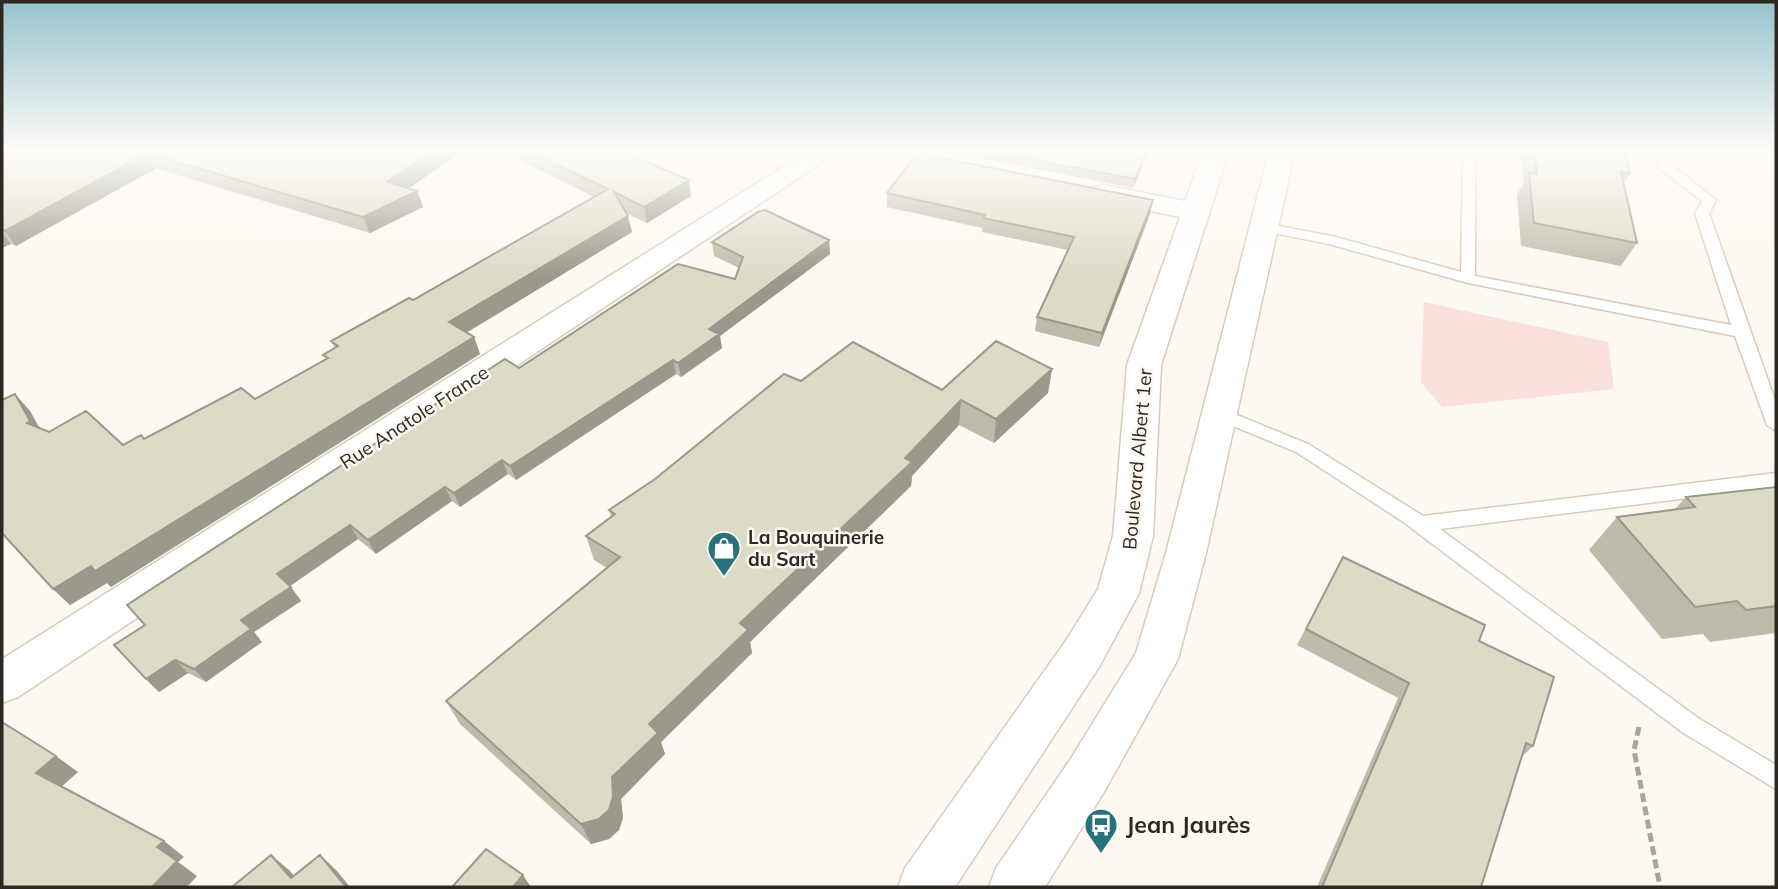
<svg xmlns="http://www.w3.org/2000/svg" width="1778" height="889" font-family="Mulish,sans-serif">
<rect width="100%" height="100%" fill="#fdf8f1"/>
<path fill="#fae0dc" d="M1424,302L1608,342L1614,389L1442,407L1421,382Z"/>
<g fill="none" stroke-linecap="round" stroke-linejoin="round">
<defs>
<path id="lane" d="M1463,151H1475V276L1731,325L1695,213L1702,201L1659,168L1653,151H1665L1669,163L1716,200L1709,213L1776,403V431L1767,425L1735,336L1468,283L1329,244L1264,231L1257,227L1264,223L1336,237L1461,272Z
M1220,408L1308,444L1423,516L1776,473V487L1440,529L1698,718L1776,765V789L1682,732L1402,521L1296,452L1214,418L1212,414Z"/>
<path id="street" d="M808,151H839L18,697L2,703V659Z
M882,151H935L974,159L978,165L974,171L965,173L886,157Z
M1203,151H1229L1161,365L1153,536L1139,593L1099,667L955,887H898L905,868L1067,639L1098,589L1113,536L1127,365L1180,217L1094,199L1090,193L1094,187L1104,185L1185,201Z
M1269,151H1295L1206,553L1178,659L1104,792L1045,887H989L996,868L1070,760L1136,653L1166,553Z"/>
</defs>
<use href="#lane" stroke="#d7ccb9" stroke-width="3"/>
<use href="#street" stroke="#d7ccb9" stroke-width="3"/>
<path stroke="#a9a49d" stroke-width="5" stroke-dasharray="9 4.5" stroke-linecap="butt" d="M1639,727L1634,750L1660,887"/>
<use href="#lane" fill="#fff" fill-rule="evenodd"/>
<use href="#street" fill="#fff" fill-rule="evenodd"/>
</g>
<path fill="#bdbcaa" d="M144,151H462L408,188L417,191L423,207L370,233L154,168L16,246L11,244L2,248V159L144,154L143,152Z
M501,151H630L626,153L691,196L647,223L626,213L632,232L466,333L474,337L480,354L111,587L107,583L70,605L53,589L15,394L30,411L39,428L49,432L123,445L144,439L255,399L326,359L323,355L335,348L331,341L413,300L594,197Z
M943,151H1149L1133,188Z
M1520,151H1625L1630,174L1623,184L1637,243L1621,266L1521,246L1517,195L1524,182Z
M887,193L1153,200L1150,214L1099,347L1035,331L1037,317L1068,250L982,232V228L887,207Z
M829,240L830,254L720,336L722,348L681,377L676,374L516,480L508,474L460,507L452,501L376,554L358,539L290,586L301,601L254,632L262,642L206,682L188,673L159,692L146,679L145,625L519,368L735,279L739,268L714,256L712,242Z
M1052,369L1048,393L994,443L959,425L912,476L911,486L750,642L752,653L661,742L665,754L621,799L623,818L619,830L609,839L591,844L460,724L446,701L607,568L594,560L586,536L611,516L609,510L801,381L942,390Z
M1776,487V633L1710,642L1703,634L1662,639L1589,550L1617,517L1674,510L1686,497Z
M1343,557L1479,641L1533,746L1521,758L1481,887H1317L1398,698L1297,645Z"/>
<path fill="#9a998b" d="M2,151H10L2,156Z
M433,151H462L394,199L387,182Z
M1147,151H1149L1133,188L1135,179Z
M146,154L155,169L16,246L5,231Z
M689,180L691,196L647,223L644,207Z
M417,191L423,207L370,233L363,217Z
M1153,200L1150,214L1099,347L1102,333Z
M628,216L632,232L456,339L449,322Z
M2,232L11,244L2,248Z
M829,240L830,254L720,336L722,348L681,377L678,363L709,329Z
M474,337L480,354L111,587L107,583L70,605L53,589Z
M673,360L676,374L516,480L510,466Z
M1052,369L1048,393L994,443L996,419Z
M15,394L30,411L45,438L27,423Z
M961,400L959,425L912,476L911,486L750,642L752,653L661,742L665,754L621,799L623,818L619,830L609,839L591,844L581,824L649,724L740,623L905,458Z
M502,460L508,474L460,507L454,493Z
M445,487L452,501L376,554L368,540Z
M350,525L358,539L287,588L277,574Z
M291,587L301,601L254,632L262,642L206,682L194,669L241,620Z
M175,660L188,673L159,692L146,679Z
M56,756L78,772L59,789L36,773Z
M164,841L184,857L178,862L197,876L187,887H152L157,847Z
M271,855L289,870L304,887L291,878Z
M320,855L336,870L350,887H346Z
M523,875L531,887H513Z"/>
<path fill="#dcdbc6" stroke="#9a998b" stroke-width="2" d="M19,151H136L146,154L5,231L2,229V159Z
M144,151H433L387,182L417,191L363,217L143,152Z
M528,151H621L689,180L644,207L614,192L628,216L449,322L474,337L95,571L91,566L53,589L2,533V400L15,394L30,421L27,423L49,432L86,411L123,445L141,435L144,439L241,388L255,399L328,358L323,355L338,346L331,341L409,298L413,300L608,189Z
M987,151H1147L1135,179Z
M1534,151H1625L1630,174L1621,172L1637,243L1534,223L1529,173L1537,174Z
M917,153L1153,200L1102,333L1037,317L1074,237L983,218L985,215L887,193Z
M765,210L829,240L709,329L719,334L678,363L673,360L510,466L502,460L454,493L445,487L368,540L350,525L277,574L291,587L241,620L251,629L194,669L175,660L146,679L114,645L145,625L127,605L505,359L519,368L678,264L735,279L743,257L712,242L758,212Z
M996,341L1052,369L996,419L961,400L905,458L912,462L740,623L748,630L649,724L658,733L612,777L613,797L609,810L599,819L581,824L446,701L620,557L586,536L615,514L609,510L655,479L784,374L801,381L853,342L942,390Z
M1776,487V606L1746,610L1737,601L1695,607L1617,517L1695,507L1686,497Z
M1343,557L1485,625L1479,641L1554,677L1533,746L1526,743L1481,887H1322L1409,683L1306,629Z
M2,722L56,756L36,773L164,841L157,847L177,861L152,887H2Z
M486,849L523,875L513,887H452Z
M271,855L291,878L320,855L346,887H232Z"/>
<linearGradient id="sky" x2="0" y2="1"><stop stop-color="#97c3cd"/><stop offset="0.55" stop-color="#fefcf9"/><stop offset="1" stop-color="#fefcf9" stop-opacity="0"/></linearGradient>
<rect width="1778" height="276" fill="url(#sky)"/>
<defs>
<symbol id="shop-pin" viewBox="-11 -11 22 30"><path d="M0 17L-7.5 6A9.5 9.5 0 1 1 7.5 6Z" fill="#29727b" stroke="#fdf8f1"/><path d="M-5-2.5h2.3a2.7 3.5 0 0 1 5.4 0H5L5.5 6h-11ZM-1.5-2.5h3a1.5 2.3 0 0 0-3 0Z" fill="#fff"/></symbol>
<symbol id="bus-pin" viewBox="-11 -11 22 30"><path d="M0 17L-7.5 6A9.5 9.5 0 1 1 7.5 6Z" fill="#29727b" stroke="#fdf8f1"/><path d="M-5-6H5V4H4V6H2V4H-2V6H-4V4H-5ZM-3.5-4V0h7V-4ZM-3.5 1.2v1.5H-2V1.2ZM2 1.2v1.5H3.5V1.2Z" fill="#fff"/></symbol>
</defs>
<g fill-rule="evenodd">
<use href="#shop-pin" x="705" y="529" width="38" height="52"/>
<use href="#bus-pin" x="1082" y="806" width="38" height="52"/>
</g>
<g text-anchor="middle" stroke-width="5" stroke-linejoin="round" paint-order="stroke">
<g font-size="19" fill="#2d2821" stroke="#fdf8f1">
<text transform="translate(414 417) rotate(-33)" y="7">Rue Anatole France</text>
<text transform="translate(1137 459) rotate(-85)" y="7">Boulevard Albert 1er</text>
</g>
<g font-size="19" font-weight="bold" fill="#2d2821" stroke="#fdf8f1" text-anchor="start">
<text x="748" y="544">La Bouquinerie<tspan x="748" dy="22">du Sart</tspan></text>
</g>
<g font-size="23" font-weight="bold" fill="#2d2821" stroke="#fdf8f1" text-anchor="start">
<text x="1126" y="833">Jean Jaurès</text>
</g>
</g>
<rect width="1778" height="889" fill="none" stroke="#2d2821" stroke-width="7"/>
</svg>
